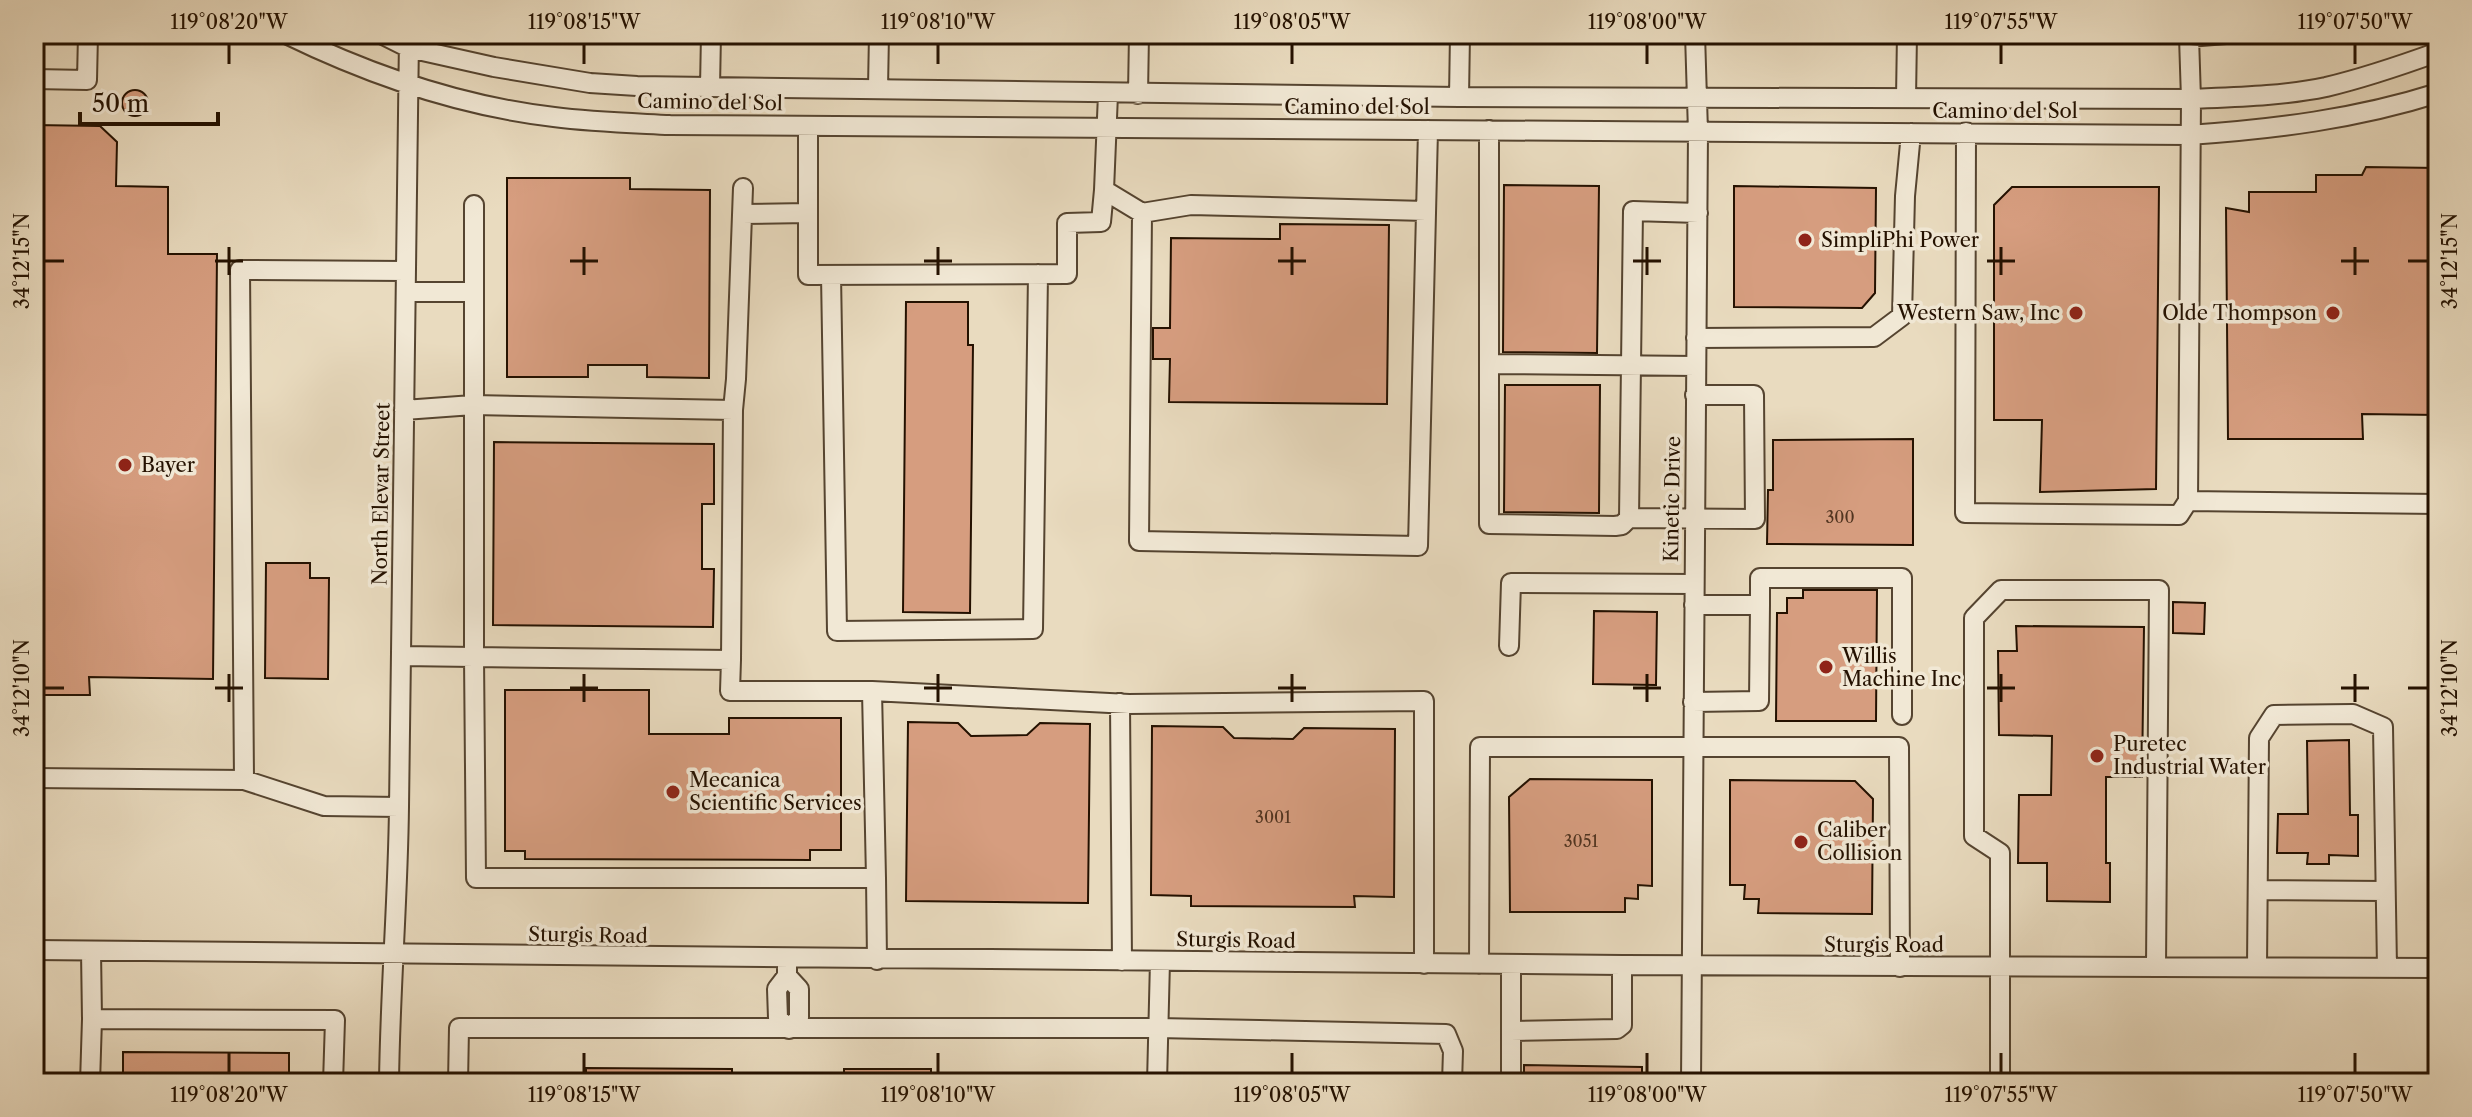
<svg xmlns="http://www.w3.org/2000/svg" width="2472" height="1117" font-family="'Libre Caslon Text',serif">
<rect width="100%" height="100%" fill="#e9dbbf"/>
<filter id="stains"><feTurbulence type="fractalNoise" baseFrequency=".0025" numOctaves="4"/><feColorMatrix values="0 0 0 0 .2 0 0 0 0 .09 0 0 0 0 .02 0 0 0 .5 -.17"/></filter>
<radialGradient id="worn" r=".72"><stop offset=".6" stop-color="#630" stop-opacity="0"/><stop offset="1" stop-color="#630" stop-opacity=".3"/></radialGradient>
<path fill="#d69d7f" stroke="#241100" stroke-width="2" d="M122 103a13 13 0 1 1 26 0a13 13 0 1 1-26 0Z
M34,125L100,126L117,142L116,186L168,187V254H217L213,679L89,677L90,695H34Z
M2366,167L2438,168V415L2362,414L2363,439H2228L2226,208L2249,212V192H2316V175H2362Z
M507,178H630V189L710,190L709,378L647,377V365H588V377H507Z
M1504,185L1599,186L1597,353L1503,352Z
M1734,186L1876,188L1875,293L1862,308L1734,307Z
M2012,187H2159L2156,489L2040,492L2042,420H1994V205Z
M1280,224L1389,225L1387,404L1169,402L1170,359H1153V328H1170L1171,238L1280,239Z
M906,302H968V345H973L970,613L903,612Z
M1505,385H1600L1599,513L1504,512Z
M1913,439V545L1767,544L1768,490H1773V440Z
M494,442L714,444V504H702V569H714L713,627L493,625Z
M266,563H310V578H329L328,679L265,678Z
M1803,590H1877L1876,721H1776L1777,613H1787V598H1803Z
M2173,602L2205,603L2204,634L2173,633Z
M1594,611L1657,612L1656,685L1593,684Z
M2016,626L2144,627L2142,777H2106V863H2110V902L2047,901V863H2018L2019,795H2051L2052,736L1999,735L1998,651H2017Z
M505,690H649V734H729V718H841V850H810V860L525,859V851H505Z
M908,722L958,723L971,736L1027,735L1040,723L1090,724L1088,903L906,901Z
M1152,726L1223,727L1234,738L1293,739L1304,728L1395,729L1394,897L1354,896L1355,907L1191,906V896L1151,895Z
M2349,740L2350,815H2358V856L2329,855V864H2307L2308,853H2277L2278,814H2308L2307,741Z
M1530,779L1652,780V886L1638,885V899L1625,898V912H1510L1509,797Z
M1730,780L1855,781L1873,799L1872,914L1758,913L1759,899H1744L1745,885H1730Z
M123,1052L289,1053V1083H123Z
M1524,1065L1642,1067V1083H1524Z
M586,1068L732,1069V1083H586Z
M844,1069H931V1083H844Z"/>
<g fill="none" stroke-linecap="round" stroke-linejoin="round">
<defs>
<path id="minor" d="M286,34C370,75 460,106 554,117C592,122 631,123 670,125L2189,135C2275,129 2356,119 2438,93
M381,34L409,48L494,67L590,83L637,86L1459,97L2191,99C2236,97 2283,96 2326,87C2364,78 2402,65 2438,52
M2226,34L2189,37L2191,99L2188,501L2438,504
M34,79L87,80L88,34
M710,87L711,34
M878,88L879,34
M1138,94L1139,34
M1459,97L1460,34
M1906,98L1907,34
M808,126V275L1067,274V223L1101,222L1104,190L1108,94
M1489,130V364L1696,366
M1966,132L1965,513L2179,515L2188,501
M1104,190L1142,213L1139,541L1418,546L1428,130
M474,205V657L731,660L730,691H872
M1142,213L1191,205L1426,211
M742,214L808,213
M831,275L837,631L1033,629L1038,274
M406,292H474
M1696,338L1874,337L1902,316L1905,196L1911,133
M1489,364V524L1615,526L1622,525L1629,518
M1695,395H1754L1755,519L1629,518L1633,211L1698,213
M404,410L473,405L733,410
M1694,605H1760V578H1902V715
M1509,646L1511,583L1693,584
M402,656L474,657L476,878H876L872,691L1129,704L1424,701V964
M731,660L733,410L736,379L743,188
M1693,702L1759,701L1760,605
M1120,703L1122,961
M34,778L244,780L324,806L399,807
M244,780L240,270L406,271
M876,878L877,960
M2258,890L2385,891
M34,950L1622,965L2438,968
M91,951L92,1019L335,1020L333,1083
M787,959V976L777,989L778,1018L789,1029L799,1018V989L787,976
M1479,964L1480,747H1899L1900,967
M1511,964V1083
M2257,967L2259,738L2274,715L2353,714L2383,727L2387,967
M1511,1031L1617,1029L1622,1025V965
M90,1083L92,1019
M389,1083C390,991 398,899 399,807L409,38
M458,1083L459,1028H1158L1446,1034L1453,1051L1452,1083
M1157,1083L1160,961
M1691,1083L1698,132L1695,34
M2000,1083V853L1974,836V618L2001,590H2159L2156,967"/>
</defs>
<use href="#minor" stroke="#554430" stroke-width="22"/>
<use href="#minor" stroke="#f1e8d5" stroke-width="18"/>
</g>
<path fill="none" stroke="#241100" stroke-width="3" d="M229,44V64M584,44V64M938,44V64M1292,44V64M1647,44V64M2001,44V64M2355,44V64M229,247V275M584,247V275M938,247V275M1292,247V275M1647,247V275M2001,247V275M2355,247V275M44,261H64M215,261H243M570,261H598M924,261H952M1278,261H1306M1633,261H1661M1987,261H2015M2341,261H2369M2408,261H2428M229,674V702M584,674V702M938,674V702M1292,674V702M1647,674V702M2001,674V702M2355,674V702M44,688H64M215,688H243M570,688H598M924,688H952M1278,688H1306M1633,688H1661M1987,688H2015M2341,688H2369M2408,688H2428M229,1053V1073M584,1053V1073M938,1053V1073M1292,1053V1073M1647,1053V1073M2001,1053V1073M2355,1053V1073"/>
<g fill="#8f2418" stroke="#f1e8d5" stroke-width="3">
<circle cx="1805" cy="240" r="8"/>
<circle cx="2076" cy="313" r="8"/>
<circle cx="2333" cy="313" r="8"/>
<circle cx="125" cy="465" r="8"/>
<circle cx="1826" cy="667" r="8"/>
<circle cx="2097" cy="756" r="8"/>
<circle cx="673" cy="792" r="8"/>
<circle cx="1801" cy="842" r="8"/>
</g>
<g text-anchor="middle" stroke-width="7" stroke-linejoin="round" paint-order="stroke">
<g font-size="16" fill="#503420">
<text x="1840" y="523">300</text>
<text x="1273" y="823">3001</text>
<text x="1581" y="847">3051</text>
</g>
<g font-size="20" fill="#241100" stroke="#f1e8d5">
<text transform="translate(710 102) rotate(1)" y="7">Camino del Sol</text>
<text x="1357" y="114">Camino del Sol</text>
<text x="2005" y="118">Camino del Sol</text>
<text transform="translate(381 494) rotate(-89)" y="7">North Elevar Street</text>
<text transform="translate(1672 499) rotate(-89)" y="7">Kinetic Drive</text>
<text transform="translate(588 935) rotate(1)" y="7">Sturgis Road</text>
<text transform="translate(1236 940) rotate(1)" y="7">Sturgis Road</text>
<text x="1884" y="952">Sturgis Road</text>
</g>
<g font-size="20" fill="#241100" stroke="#f1e8d5" text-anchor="start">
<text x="1821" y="247">SimpliPhi Power</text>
<text x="2060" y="320" text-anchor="end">Western Saw, Inc</text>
<text x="2317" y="320" text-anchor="end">Olde Thompson</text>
<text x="141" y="472">Bayer</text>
<text x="1842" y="663">Willis<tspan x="1842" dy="23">Machine Inc</tspan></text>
<text x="2113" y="751">Puretec<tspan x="2113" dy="23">Industrial Water</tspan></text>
<text x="689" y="787">Mecanica<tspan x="689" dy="23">Scientific Services</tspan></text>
<text x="1817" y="837">Caliber<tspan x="1817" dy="23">Collision</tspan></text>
</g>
</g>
<rect width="2472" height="1117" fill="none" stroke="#e9dbbf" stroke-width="88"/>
<path d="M80 112v12h138v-12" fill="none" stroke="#241100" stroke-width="4"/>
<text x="92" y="112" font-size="24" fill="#241100" stroke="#f1e8d5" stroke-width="6" paint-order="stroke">50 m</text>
<rect x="44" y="44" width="2384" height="1029" fill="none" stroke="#241100" stroke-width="3"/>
<g font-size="20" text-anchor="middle" fill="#241100">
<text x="229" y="29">119°08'20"W</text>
<text x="584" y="29">119°08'15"W</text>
<text x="938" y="29">119°08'10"W</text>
<text x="1292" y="29">119°08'05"W</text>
<text x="1647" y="29">119°08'00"W</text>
<text x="2001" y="29">119°07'55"W</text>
<text x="2355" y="29">119°07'50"W</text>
<text transform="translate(22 261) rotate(-90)" y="7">34°12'15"N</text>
<text transform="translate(2450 261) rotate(-90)" y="7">34°12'15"N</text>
<text transform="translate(22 688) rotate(-90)" y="7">34°12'10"N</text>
<text transform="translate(2450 688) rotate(-90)" y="7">34°12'10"N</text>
<text x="229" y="1102">119°08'20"W</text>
<text x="584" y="1102">119°08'15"W</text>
<text x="938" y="1102">119°08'10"W</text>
<text x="1292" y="1102">119°08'05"W</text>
<text x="1647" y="1102">119°08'00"W</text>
<text x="2001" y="1102">119°07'55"W</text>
<text x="2355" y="1102">119°07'50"W</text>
</g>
<rect width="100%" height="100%" filter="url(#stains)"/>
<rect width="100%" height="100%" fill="url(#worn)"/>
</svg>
